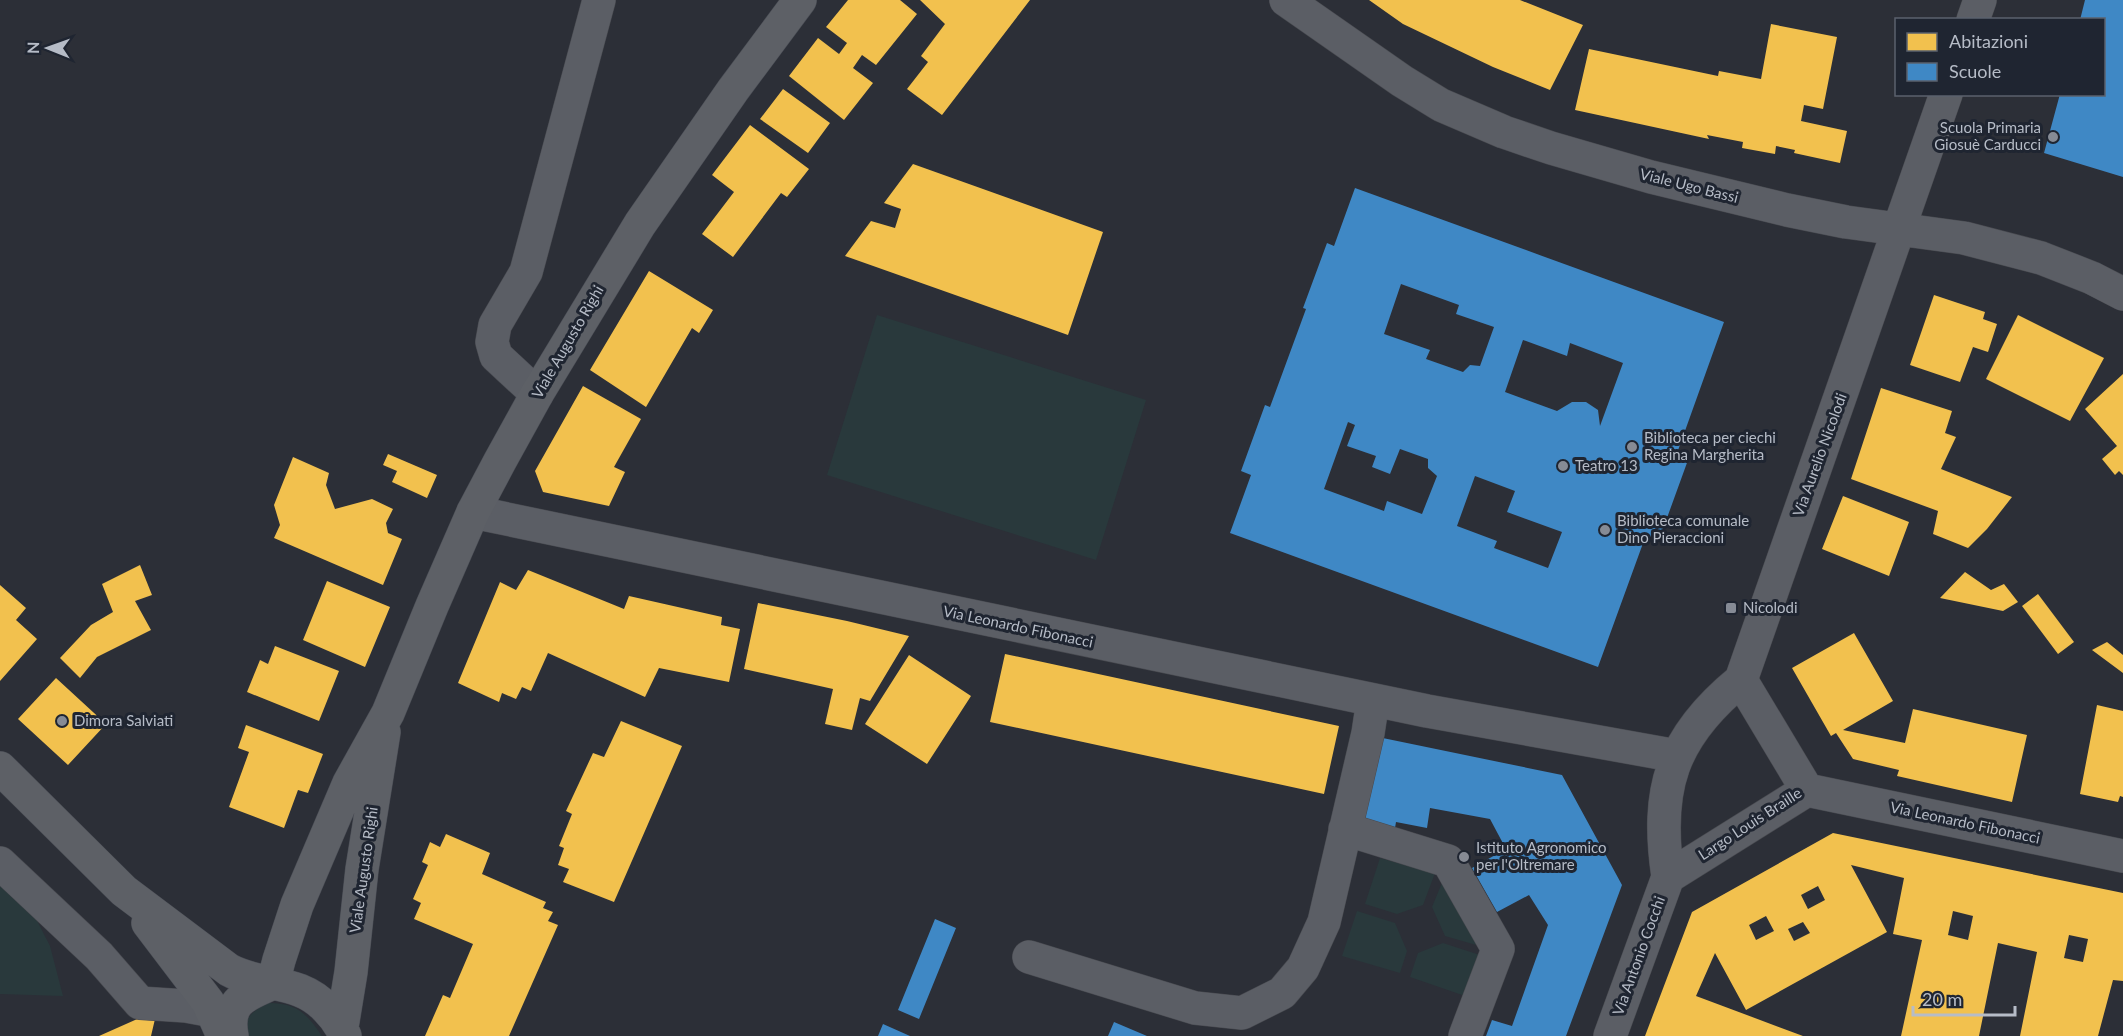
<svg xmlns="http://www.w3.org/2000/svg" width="2123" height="1036" font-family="Lato,sans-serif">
<rect width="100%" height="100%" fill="#2c2f37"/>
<path fill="#29393c" d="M877,315L1146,400L1096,560L827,475Z
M0,848L50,946L63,996L0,994Z
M1380,858L1435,873L1423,905L1397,914L1365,904Z
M1444,878L1483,947L1445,936L1432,907Z
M1357,911L1395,923L1407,951L1400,973L1342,956Z
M1443,943L1483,956L1468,997L1410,977L1418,953Z
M268,1003C297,1003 306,1013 322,1036H243C246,1016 250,1013 268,1003Z"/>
<path fill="#f2c14e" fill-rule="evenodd" d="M848,0H900L917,14L876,65L862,55L853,68L873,83L844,120L789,76L818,38L839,54L847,43L826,27Z
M920,0H1030L942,115L907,89L928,62L921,56L945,24Z
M1369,0H1520L1583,25L1550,90L1493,67L1403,24Z
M1771,24L1837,37L1823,109L1804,105L1801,121L1847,131L1840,163L1794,153L1795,150L1776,146L1775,154L1742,148L1743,142L1707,135L1709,139L1575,110L1589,49L1718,76L1719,71L1761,79Z
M783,89L830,123L808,153L760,119Z
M750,125L809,169L787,197L781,193L733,257L702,234L734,192L712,175Z
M913,164L1103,232L1068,335L845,256L871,221L895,228L901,209L884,203Z
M649,271L713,310L699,333L692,328L646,407L590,370Z
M1934,295L1985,312L1983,319L1997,324L1988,352L1973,347L1960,382L1910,365Z
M2018,315L2104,358L2070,421L1986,379Z
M2123,374V475L2119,471L2115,475L2102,459L2117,446L2085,409Z
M583,386L641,419L614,467L625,472L609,506L543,492L535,471Z
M1881,388L1952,411L1945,433L1956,437L1941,469L2012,497L1987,529L1968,548L1933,534L1938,511L1851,479Z
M388,454L437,475L427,498L392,482L397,471L383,465Z
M293,457L329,473L326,485L335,509L372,499L393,509L386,523L388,533L402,539L383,585L274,538L280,525L274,505Z
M1843,496L1909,522L1889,576L1822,549Z
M140,565L152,595L135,601L151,630L97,657L80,678L60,658L91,625L113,612L102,584Z
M528,570L624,609L629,596L722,617L721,625L740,629L729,682L659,668L645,697L548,653L531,691L522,687L516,699L502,693L499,702L458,683L500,582L516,590Z
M1965,572L1991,590L2004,584L2018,602L2003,611L1940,598Z
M327,581L390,607L365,667L303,640Z
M0,585L26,608L16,620L37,639L0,681Z
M2038,594L2074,642L2058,654L2022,606Z
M758,603L847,621L909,636L870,701L860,698L852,730L825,724L833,689L744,669Z
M1854,633L1893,701L1843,730L1905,743L1913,709L2027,735L2012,802L1897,776L1899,770L1853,759L1836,733L1831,736L1792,668Z
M2107,642L2123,655V673L2092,650Z
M275,646L339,671L319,721L247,692L260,660L268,664Z
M1005,654L1339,726L1324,794L990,722Z
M909,655L971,696L927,764L865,724Z
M56,678L106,724L68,765L18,719Z
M2097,705L2123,711V797L2120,796L2118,802L2080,794Z
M621,721L682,746L614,902L563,882L569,869L558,865L564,848L559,846L572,814L566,811L593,753L604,757Z
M246,725L323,754L308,793L298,790L284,828L229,807L249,752L238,748Z
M1833,833L2123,893V981L2113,980L2098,1036H2020L2037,952L1998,943L1979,1036H1901L1922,940L1893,934L1904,878L1851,865L1887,932L1746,1010L1715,953L1696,996L1803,1036H1645L1692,912ZM1818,886L1825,900L1808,909L1801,895ZM1953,911L1973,916L1968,940L1948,935ZM1766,916L1774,931L1756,940L1749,925ZM1803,922L1810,933L1794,941L1788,929ZM2069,935L2088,939L2083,962L2064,958Z
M446,834L490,853L482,874L546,902L543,908L553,912L548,921L558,925L509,1036H425L443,995L450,998L473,944L414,919L421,903L413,899L428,865L422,862L430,842L440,847Z
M144,1016L155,1019L151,1036H99Z"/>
<path fill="#3f88c5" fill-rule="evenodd" d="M2085,0H2123V177L2044,153L2060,94H2104V20H2080Z
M1355,188L1724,322L1676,456L1688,460L1659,540L1646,535L1598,667L1230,533L1251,475L1241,471L1265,405L1270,407L1306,309L1303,308L1327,243L1334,246ZM1401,284L1459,305L1456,314L1494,327L1480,366L1470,365L1463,372L1426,359L1430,350L1384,334ZM1523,340L1567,356L1570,343L1623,363L1600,426L1598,410L1586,402H1572L1557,411L1505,392ZM1348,422L1355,425L1347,446L1376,456L1372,467L1390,474L1400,449L1428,459V468L1437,476L1422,514L1387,501L1384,511L1324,489ZM1475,476L1515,491L1507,512L1562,532L1548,568L1494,548L1497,541L1457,526Z
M1373,736L1562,775L1622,885L1566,1036H1486L1492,1020L1512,1026L1548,925L1529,895L1497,912L1472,868L1506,849L1490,819L1430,808L1427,828L1396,822L1395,828L1356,818Z
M935,919L956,928L919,1019L898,1010Z
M1114,1022L1147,1036H1108Z
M883,1024L910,1036H878Z"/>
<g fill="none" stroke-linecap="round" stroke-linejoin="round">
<defs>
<path id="minor" d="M1286,0L1402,81L1441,105L1504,132L1551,148L1651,177L1787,210L1846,222L1964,238L2041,258L2092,278L2123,294
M1973,20L1980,0
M537,394L496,356L492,342L495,325L526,272L599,0
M473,512L1427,711L1677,756
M1741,680L1946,94
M1741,680L1807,790
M1807,790L2123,856
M1345,829L1448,861L1498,949L1465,1036
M0,863L99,956L140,1003L186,1006L213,1011
M1668,877L1807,790
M1029,957L1195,1008L1242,1013L1282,993L1303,968L1324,922L1368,733L1373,700
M1610,1036L1668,877C1655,789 1671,737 1741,680"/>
<path id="major" d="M0,768L124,891L229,970C262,988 299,978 327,1009C335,1017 341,1025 345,1036
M148,923L208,1002L223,1036
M273,983L279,960L297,905L349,783L388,713L432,606L473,512L500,461L537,394L640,224L733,90L800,0
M342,1027L351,972L362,869L384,732
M232,1036C225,1000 247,995 273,983"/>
</defs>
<use href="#minor" stroke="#484a50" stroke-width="34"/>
<use href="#major" stroke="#494c54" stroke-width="34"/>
<use href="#minor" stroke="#5b5e65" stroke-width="33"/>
<use href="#major" stroke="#5d6066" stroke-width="33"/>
</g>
<g fill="#868b95" stroke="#1f2531" stroke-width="2">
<circle cx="2053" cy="137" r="6"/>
<circle cx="1632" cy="447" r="6"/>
<circle cx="1563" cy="466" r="6"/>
<circle cx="1605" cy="530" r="6"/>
<rect x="1725" y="602" width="12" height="12" rx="3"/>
<circle cx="62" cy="721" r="6"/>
<circle cx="1464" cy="857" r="6"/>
</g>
<g text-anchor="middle" stroke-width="6" stroke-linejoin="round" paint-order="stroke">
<g font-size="15" fill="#b6bcc7" stroke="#1f2531" text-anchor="start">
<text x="2041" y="133" text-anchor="end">Scuola Primaria<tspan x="2041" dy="17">Giosuè Carducci</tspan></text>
<text x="1644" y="443">Biblioteca per ciechi<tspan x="1644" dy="17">Regina Margherita</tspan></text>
<text x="1575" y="471">Teatro 13</text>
<text x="1617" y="526">Biblioteca comunale<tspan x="1617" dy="17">Dino Pieraccioni</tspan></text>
<text x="1743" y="613">Nicolodi</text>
<text x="74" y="726">Dimora Salviati</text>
<text x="1476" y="853">Istituto Agronomico<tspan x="1476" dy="17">per l'Oltremare</tspan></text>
</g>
<g font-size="15" fill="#b6bcc7" stroke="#1f2531">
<text transform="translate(1689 186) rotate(14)" y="5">Viale Ugo Bassi</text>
<text transform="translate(568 342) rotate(-60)" y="5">Viale Augusto Righi</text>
<text transform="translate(1820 455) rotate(-70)" y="5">Via Aurelio Nicolodi</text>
<text transform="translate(1018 627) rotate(12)" y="5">Via Leonardo Fibonacci</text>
<text transform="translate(1965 823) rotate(12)" y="5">Via Leonardo Fibonacci</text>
<text transform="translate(1750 824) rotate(-33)" y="5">Largo Louis Braille</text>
<text transform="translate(364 870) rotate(-82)" y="5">Viale Augusto Righi</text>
<text transform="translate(1639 956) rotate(-70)" y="5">Via Antonio Cocchi</text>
</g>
</g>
<rect x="1895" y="18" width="210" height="78" fill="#1f2531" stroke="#5b616d" stroke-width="1.5"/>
<rect x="1907" y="33" width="30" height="18" fill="#f2c14e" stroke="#5b616d" stroke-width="1.5"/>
<text x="1949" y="48" font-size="18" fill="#b6bcc7">Abitazioni</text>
<rect x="1907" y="63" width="30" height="18" fill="#3f88c5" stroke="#5b616d" stroke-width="1.5"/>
<text x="1949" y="78" font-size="18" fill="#b6bcc7">Scuole</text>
<g transform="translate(48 48) rotate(271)" stroke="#1f2531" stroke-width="4.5" paint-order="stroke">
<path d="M0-4.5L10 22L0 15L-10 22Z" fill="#b6bcc7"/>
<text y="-9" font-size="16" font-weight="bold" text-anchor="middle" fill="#b6bcc7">N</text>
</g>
<path d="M1913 1006v9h102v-9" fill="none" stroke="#b6bcc7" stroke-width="3"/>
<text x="1922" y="1006" font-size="18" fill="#b6bcc7" stroke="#1f2531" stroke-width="4.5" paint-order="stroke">20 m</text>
</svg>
